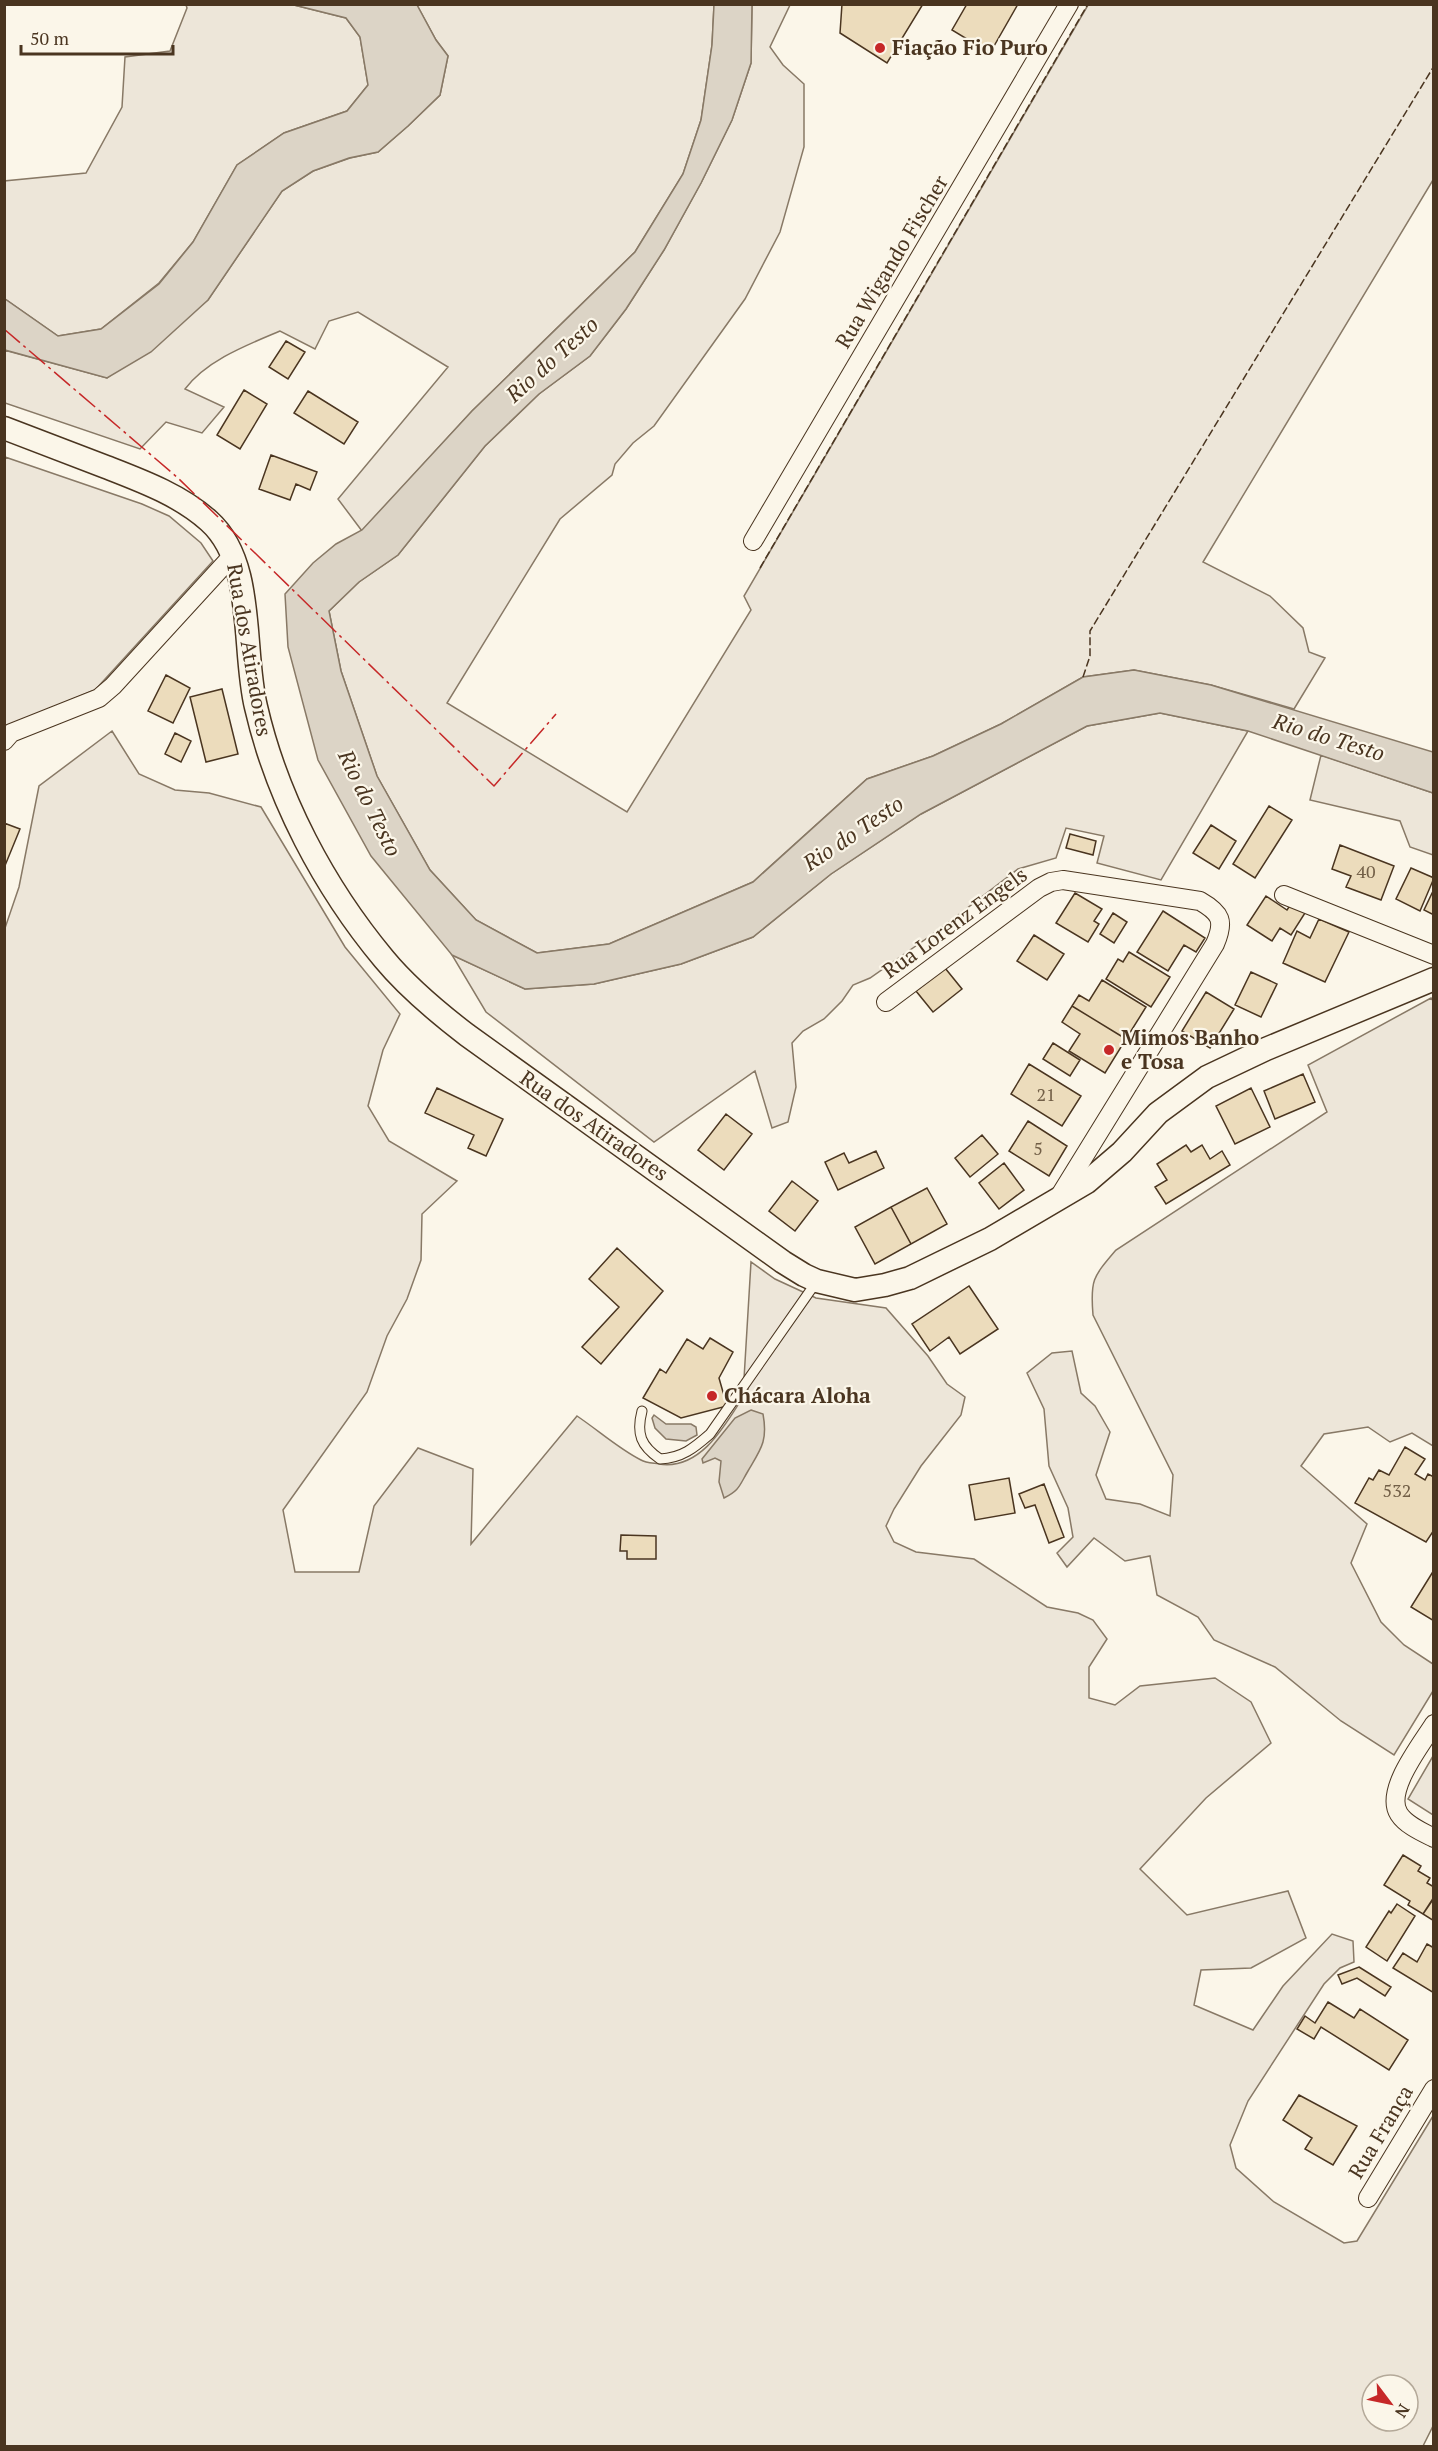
<svg xmlns="http://www.w3.org/2000/svg" width="1438" height="2451" font-family="'PT Serif',serif">
<rect width="100%" height="100%" fill="#fbf6e9"/>
<path fill="#ede6d9" stroke="#887966" stroke-width="1.5" fill-rule="evenodd" d="M186,5H294L346,18L360,37L368,85L347,111L284,133L237,165L193,242L159,283L101,329L58,336L5,299L4,181L86,173L122,107L125,57L170,51L187,8Z
M417,5H714L712,45L701,120L683,174L635,252L472,411L362,531L338,499L448,367L358,312L329,321L315,349L280,331C247,345 207,360 185,389L224,407L202,433L166,422L140,449L5,403L4,350L107,378L208,300L282,191L313,171L350,158L378,152L408,126L440,95L448,56L436,40Z
M752,5H790L770,47L783,65L804,84V147L780,232L745,299L654,426L633,443L615,464L612,475L560,519L447,703L627,812L751,610L744,596L1088,5H1433V180L1203,562L1270,596L1303,628L1309,652L1325,658L1294,709L1211,685L1134,670L1083,677L1001,724L933,756L867,779L753,882L609,944L537,953L476,920L430,870L377,776L341,671L329,611L359,582L398,555L485,446L539,394L590,356L626,309L664,250L701,183L732,120L751,63Z
M5,457L142,504L169,516L201,543L213,561L95,690L5,727Z
M1160,713L1248,731L1161,880L1097,863L1104,836L1066,828L1056,858L1018,869L940,929L870,978L853,985L842,1001L824,1019L803,1031L792,1043L796,1087L788,1122L772,1128L755,1071L654,1142L486,1012L452,955L525,989L594,984L681,964L753,937L831,874L921,814L1087,726Z
M112,731L139,774L175,790L209,793L261,807L345,947L400,1014L383,1050L368,1106L389,1141L457,1181L422,1214L421,1260L407,1299L387,1336L367,1392L283,1510L295,1572H359L374,1506L418,1448L473,1469L471,1544L577,1416C598,1430 619,1449 641,1460C646,1463 653,1463 659,1464C703,1471 728,1420 748,1389L744,1379L751,1262L775,1279L816,1298L886,1308L928,1356L947,1384L965,1397L961,1415L921,1466L894,1509L886,1526L894,1542L916,1552L974,1559L1047,1607L1078,1613L1093,1620L1107,1639L1089,1667V1698L1115,1705L1140,1686L1215,1678L1251,1702L1271,1743L1206,1798L1140,1869L1187,1915L1288,1891L1306,1938L1251,1968L1201,1970L1194,2005L1253,2030L1283,1986L1332,1934L1353,1941L1354,1962L1340,1968L1324,1984L1248,2101L1230,2145L1236,2168L1274,2202L1344,2243L1357,2241L1433,2116V2426L1423,2446H5V928L19,887L39,786ZM1372,2385H1408V2421H1372Z
M1321,755L1433,793V855L1410,847L1400,821L1310,800Z
M1431,998L1434,1002L1433,1446L1412,1433L1390,1442L1368,1427L1324,1434L1301,1466L1367,1524L1351,1563L1381,1622L1404,1645L1433,1664V1691L1394,1755L1341,1721L1275,1667L1214,1640L1198,1617L1157,1595L1150,1556L1125,1561L1094,1538L1067,1567L1057,1553L1073,1537L1068,1508L1049,1466L1044,1409L1027,1373L1052,1353L1072,1351L1081,1393L1095,1406L1110,1432L1096,1475L1106,1499L1140,1504L1170,1516L1173,1475L1093,1315C1090,1280 1093,1277 1116,1250L1327,1112L1308,1065Z
M1433,1756V1815L1408,1799Z"/>
<path fill="#dcd4c6" stroke="#887966" stroke-width="1.5" d="M294,5H417L436,40L448,56L440,95L408,126L378,152L349,158L313,171L282,191L208,300L151,352L107,378L5,350V299L58,336L101,329L159,284L193,242L237,165L284,133L347,111L368,85L360,37L346,18Z
M714,5H752L751,63L732,120L701,183L664,250L626,309L590,356L539,394L485,446L398,555L359,582L329,611L341,671L377,776L430,870L476,920L537,953L609,944L753,882L867,779L933,756L1001,724L1083,677L1134,670L1211,685L1433,752V793L1248,731L1160,713L1087,726L921,814L831,874L753,937L681,964L594,984L525,989L452,955L371,856L318,760L288,647L285,594L313,563L336,544L362,530L472,411L635,252L683,174L701,120L712,45Z
M751,1410L763,1414C768,1441 761,1449 748,1471C739,1486 740,1490 724,1498L719,1482L721,1461L715,1458L703,1463L702,1459L735,1418Z
M654,1415L666,1424H691L696,1427L697,1435L686,1441L666,1439L655,1428L652,1418Z"/>
<path fill="#ecdcbc" stroke="#4a3520" stroke-width="1.5" d="M842,4H923L887,63L840,33Z
M967,4H1018L990,53L952,30Z
M286,341L305,352L288,379L269,367Z
M244,390L267,404L240,449L217,435Z
M308,391L358,422L344,444L294,413Z
M271,455L317,472L310,490L296,484L290,500L259,489Z
M166,675L190,688L173,723L148,711Z
M222,689L238,754L206,762L190,697Z
M175,733L191,741L181,762L165,754Z
M1269,806L1292,820L1255,878L1233,864Z
M4,823L20,829L4,868Z
M1211,825L1236,841L1219,869L1193,853Z
M1070,834L1096,841L1093,855L1066,848Z
M1340,845L1394,866L1381,900L1346,887L1351,876L1332,869Z
M1411,868L1434,878L1420,911L1396,899Z
M1434,889V915L1424,910Z
M1075,893L1102,909L1094,921L1099,924L1088,942L1056,923Z
M1266,896L1287,910L1291,904L1305,913L1291,935L1280,928L1272,941L1247,925Z
M1163,911L1205,938L1196,952L1184,945L1168,971L1137,952Z
M1113,913L1127,922L1114,943L1100,934Z
M1319,919L1349,932L1325,982L1283,963L1297,931L1310,938Z
M1034,935L1064,954L1047,980L1017,961Z
M1129,952L1170,977L1151,1007L1106,979L1118,959L1123,962Z
M945,968L962,989L933,1012L916,991Z
M1251,972L1277,984L1261,1017L1235,1005Z
M1102,980L1146,1007L1126,1039L1072,1006L1079,995L1089,1001Z
M1206,992L1234,1009L1210,1048L1182,1031Z
M1072,1006L1126,1039L1105,1073L1069,1051L1080,1034L1062,1022Z
M1053,1043L1080,1060L1070,1076L1043,1059Z
M1029,1064L1081,1096L1062,1126L1011,1094Z
M1303,1074L1315,1102L1275,1119L1264,1091Z
M437,1088L503,1119L486,1156L468,1148L474,1135L425,1113Z
M1251,1088L1270,1127L1235,1144L1216,1106Z
M726,1114L752,1134L724,1170L698,1150Z
M1028,1121L1067,1146L1049,1176L1009,1151Z
M982,1135L998,1154L970,1177L955,1158Z
M1186,1145L1191,1152L1202,1145L1210,1159L1222,1151L1230,1165L1166,1204L1155,1187L1167,1180L1157,1164Z
M876,1151L884,1168L838,1190L825,1162L844,1153L849,1163Z
M1004,1163L1024,1190L999,1209L979,1183Z
M792,1181L818,1201L795,1231L769,1211Z
M927,1188L947,1224L911,1244L891,1207Z
M891,1207L911,1244L875,1264L855,1227Z
M617,1248L663,1291L601,1364L582,1347L619,1307L589,1279Z
M969,1286L998,1329L960,1354L949,1337L930,1351L912,1324Z
M710,1338L733,1352L719,1378L727,1406L681,1418L643,1398L660,1369L666,1373L687,1339L703,1349Z
M1405,1447L1425,1459L1415,1474L1425,1480L1428,1474L1434,1477V1530L1426,1542L1355,1503L1369,1478L1373,1480L1379,1470L1389,1475Z
M1009,1478L1015,1513L975,1520L969,1485Z
M1044,1484L1064,1537L1049,1543L1035,1505L1025,1508L1019,1494Z
M621,1535L656,1536V1559H627V1551H620Z
M1434,1570V1621L1411,1607Z
M1403,1855L1421,1866L1418,1871L1430,1878L1427,1883L1434,1887V1897L1423,1914L1408,1905L1410,1901L1384,1885Z
M1434,1898V1921L1423,1914Z
M1397,1904L1415,1916L1387,1961L1366,1947L1389,1911L1391,1913Z
M1427,1944L1434,1948V1993L1393,1968L1403,1953L1417,1962Z
M1359,1967L1391,1987L1385,1996L1357,1978L1342,1984L1338,1975Z
M1328,2002L1354,2018L1360,2009L1408,2040L1389,2070L1321,2027L1314,2039L1297,2029L1305,2016L1315,2023Z
M1299,2095L1357,2126L1333,2165L1305,2149L1312,2138L1283,2120Z"/>
<g fill="none" stroke-linecap="round" stroke-linejoin="round">
<defs>
<path id="service" d="M642,1411C636,1434 641,1446 660,1459C682,1458 694,1448 710,1434L817,1281"/>
<path id="minor" d="M753,541L1069,4
M4,741L11,733L99,698L113,686L233,555
M1284,895L1434,955
M886,1002L1039,888L1051,882L1063,880L1200,901C1221,913 1225,921 1215,944L1059,1197
M1434,1724C1421,1745 1384,1791 1399,1814C1406,1825 1422,1832 1434,1838
M1368,2198L1434,2089"/>
<path id="tertiary" d="M4,428C38,441 72,454 106,467C142,481 180,495 209,521C256,563 242,650 256,707C277,798 324,887 384,959C408,988 437,1012 467,1035L783,1262L804,1275L817,1281L855,1290L885,1285L910,1278L990,1239L1087,1182L1122,1152L1158,1113L1207,1077L1266,1049L1434,979"/>
</defs>
<use href="#service" stroke="#4a3520" stroke-width="11"/>
<use href="#minor" stroke="#4a3520" stroke-width="20"/>
<use href="#tertiary" stroke="#4a3520" stroke-width="25"/>
<use href="#service" stroke="#fbf6e9" stroke-width="9"/>
<use href="#minor" stroke="#fbf6e9" stroke-width="18"/>
<use href="#tertiary" stroke="#fbf6e9" stroke-width="22"/>
<path stroke="#4a3520" stroke-width="1.5" stroke-dasharray="8 3" stroke-linecap="butt" d="M760,568L1088,4
M1083,677L1090,656V631L1434,66"/>
<path stroke="#c62828" stroke-width="1.5" stroke-dasharray="21 4.5 3 4.5" stroke-linecap="butt" d="M4,329L178,478L494,786L556,714"/>
</g>
<g fill="#c62828" stroke="#fbf6e9" stroke-width="2">
<circle cx="880" cy="48" r="6"/>
<circle cx="1109" cy="1050" r="6"/>
<circle cx="712" cy="1396" r="6"/>
</g>
<g text-anchor="middle" stroke-width="4.5" stroke-linejoin="round" paint-order="stroke">
<g font-size="18" fill="#725f47">
<text x="1366" y="878">40</text>
<text x="1046" y="1101">21</text>
<text x="1038" y="1155">5</text>
<text x="1397" y="1497">532</text>
</g>
<g font-size="21" font-weight="bold" fill="#4a3520" stroke="#fbf6e9" text-anchor="start">
<text x="892" y="55">Fiação Fio Puro</text>
<text x="1121" y="1045">Mimos Banho<tspan x="1121" dy="24">e Tosa</tspan></text>
<text x="724" y="1403">Chácara Aloha</text>
</g>
<g font-size="21" fill="#4a3520" stroke="#fbf6e9">
<text transform="translate(892 262) rotate(-59)" y="7">Rua Wigando Fischer</text>
<text transform="translate(249 650) rotate(80)" y="7">Rua dos Atiradores</text>
<text transform="translate(955 923) rotate(-36)" y="7">Rua Lorenz Engels</text>
<text transform="translate(594 1126) rotate(35)" y="7">Rua dos Atiradores</text>
<text transform="translate(1381 2132) rotate(-59)" y="7">Rua França</text>
</g>
<g font-size="22" font-style="italic" fill="#4a3520" stroke="#fbf6e9">
<text transform="translate(552 359) rotate(-42)" y="8">Rio do Testo</text>
<text transform="translate(1329 737) rotate(17)" y="8">Rio do Testo</text>
<text transform="translate(370 803) rotate(64)" y="8">Rio do Testo</text>
<text transform="translate(853 833) rotate(-34)" y="8">Rio do Testo</text>
</g>
</g>
<rect width="1438" height="2451" fill="none" stroke="#4a3520" stroke-width="12"/>
<g transform="translate(1390 2403) rotate(122)"><circle r="28" fill="#fbf6e9" stroke="#b4a999" stroke-width="1.5"/>
<path d="M0-4.5L10 22L0 15L-10 22Z" fill="#c62828"/>
<text y="-9" font-size="16" font-weight="bold" text-anchor="middle" fill="#4a3520">N</text>
</g>
<path d="M21 45v9h152v-9" fill="none" stroke="#4a3520" stroke-width="3"/>
<text x="30" y="45" font-size="18" fill="#4a3520" stroke="#fbf6e9" stroke-width="4.5" paint-order="stroke">50 m</text>
</svg>
